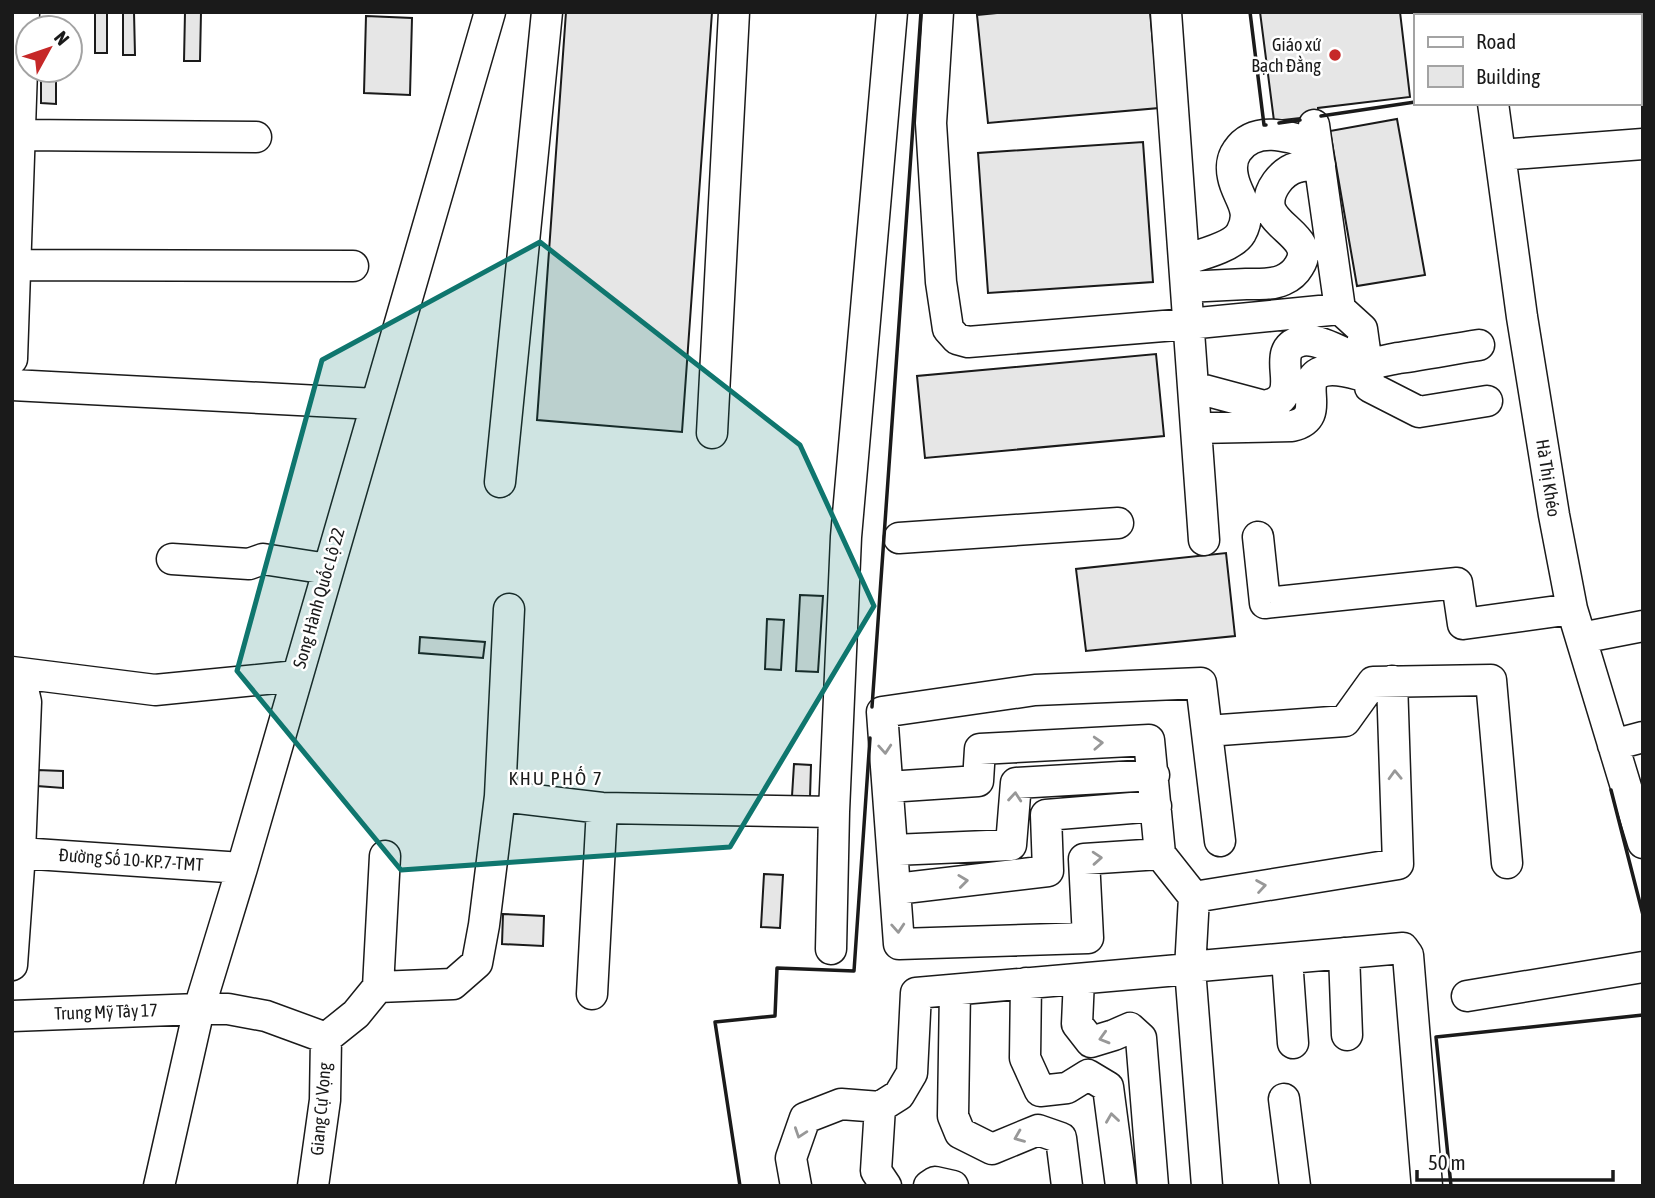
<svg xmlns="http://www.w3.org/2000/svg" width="1655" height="1198" font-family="'Asap Condensed',sans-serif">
<rect width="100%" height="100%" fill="#fff"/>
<path fill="#e6e6e6" stroke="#1a1a1a" stroke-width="2" d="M95,12H107V53H95Z
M123,12H134L135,55H123Z
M185,12H201L200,61H184Z
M566,12H712L682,432L537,420Z
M1007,12H1150L1159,108L988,123L977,15Z
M1260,12H1400L1410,97L1318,108V116L1274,121Z
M366,16L412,18L410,95L364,93Z
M41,70H56V104L41,103Z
M1397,119L1425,275L1357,286L1330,131Z
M1143,142L1153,282L988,293L978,153Z
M1156,354L1164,436L925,458L917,376Z
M1226,553L1235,636L1086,651L1076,569Z
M800,595L823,596L818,672L796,671Z
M767,619L784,620L781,670L765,669Z
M420,637L485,642L483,658L419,653Z
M794,764L811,765L810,797L792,796Z
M37,770L63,771V788L37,786Z
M764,874L783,875L780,928L761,927Z
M503,914L544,916L543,946L502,944Z"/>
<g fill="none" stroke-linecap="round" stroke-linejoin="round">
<defs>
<path id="minor" d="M938,12L931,123L941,282L948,329L957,339L968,342L1188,324L1340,309
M1166,12L1204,540
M1478,12V16
M1493,103L1522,317L1554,515L1572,609L1643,843
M1314,125L1340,309L1362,329L1370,387L1419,412L1487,401
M20,135L256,137
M1500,155L1643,144
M1184,260C1200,255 1233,247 1241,233C1254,209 1237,198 1233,177C1231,168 1232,158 1237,151C1255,124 1291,137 1316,145
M16,265L353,266
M1186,287C1206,286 1226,285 1246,284C1258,284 1272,285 1283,280C1290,277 1295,273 1299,266C1316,240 1276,229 1270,208C1266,191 1282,171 1298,167C1304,165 1313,166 1320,165
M12,359L24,12
M12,385L376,404
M1193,387L1264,406C1310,398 1264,350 1301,341C1316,337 1343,353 1357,359C1358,360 1365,363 1367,363C1377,364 1389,359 1399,358C1426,354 1453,349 1479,345
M1196,428L1292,426C1331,417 1293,380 1324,371C1337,367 1355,374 1368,377
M712,433L734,12
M500,482L547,12
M1258,537L1265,603L1457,583L1463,624L1572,609
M899,538L1118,523
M172,559L249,564L263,559L328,569
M1581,638L1643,626
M12,672L155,690L297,676
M12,675L22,685L26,702L20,853L12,965
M1207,731L1345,721L1373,682L1491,680L1507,863
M1613,745L1643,737
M888,787L978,781L980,749L1149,740L1160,854L1194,897L1190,969L1207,1186
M500,796L602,808L834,812
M893,850L1011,845L1016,783L1154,775
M20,853L242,868
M1160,854L1084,859L1088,938L899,944L882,712L1035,690L1201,683L1220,841
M896,889L1048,871L1046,815L1156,806
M1194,897L1398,864L1392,681
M831,949L834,812L846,537L892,12
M1344,953L1347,1035
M1287,959L1293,1043
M1079,979L1077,1024L1091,1042L1114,1035L1130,1028L1141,1038L1153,1186
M1026,983L1025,1058L1040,1091L1067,1088L1088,1075L1108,1087L1121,1186
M378,987L385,856
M955,990L953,1116L960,1133L992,1149L1038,1130L1061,1138L1067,1186
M592,994L602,808
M1467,996L1643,967
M12,1016L199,1009H228L266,1016L326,1038L325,1100L313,1186
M326,1038L356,1014L378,987L453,984L477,963L484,925L500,796L509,609
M1284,1099L1295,1186
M880,1107L876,1171L886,1186
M159,1186L199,1009L242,868L490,12
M796,1186L791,1158L805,1118L841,1104L880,1107L899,1095L912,1073L916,993L1190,969L1200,966L1403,948L1408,955L1427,1186
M929,1186L935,1182L953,1186"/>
</defs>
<use href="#minor" stroke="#1a1a1a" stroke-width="33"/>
<use href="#minor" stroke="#fff" stroke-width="30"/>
<path stroke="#1a1a1a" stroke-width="3.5" d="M1250,12L1264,125H1266
M1321,116L1415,102
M1279,123L1300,120
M872,707L921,12
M1611,790L1643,915
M740,1186L715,1022L775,1016L777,968L854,971L870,738
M1451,1186L1436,1037L1643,1015"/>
</g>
<defs><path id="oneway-chevron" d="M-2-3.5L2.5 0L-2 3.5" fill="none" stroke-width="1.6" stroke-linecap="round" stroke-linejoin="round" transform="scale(1.75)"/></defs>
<g stroke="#989898">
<use href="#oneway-chevron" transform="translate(1098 743) rotate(-3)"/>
<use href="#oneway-chevron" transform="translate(885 749) rotate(86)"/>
<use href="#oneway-chevron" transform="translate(1395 775) rotate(-92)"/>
<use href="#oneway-chevron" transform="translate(1015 797) rotate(-85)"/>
<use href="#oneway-chevron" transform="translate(1097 858) rotate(-4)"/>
<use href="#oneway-chevron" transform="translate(963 881) rotate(-7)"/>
<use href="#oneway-chevron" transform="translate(1261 886) rotate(-9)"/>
<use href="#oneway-chevron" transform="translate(898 928) rotate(86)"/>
<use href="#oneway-chevron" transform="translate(1104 1038) rotate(164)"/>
<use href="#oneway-chevron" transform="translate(1112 1118) rotate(-98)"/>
<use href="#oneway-chevron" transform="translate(800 1133) rotate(109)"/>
<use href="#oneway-chevron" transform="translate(1019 1137) rotate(158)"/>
</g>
<path fill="#0f766e" fill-opacity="0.2" stroke="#0f766e" stroke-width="5" stroke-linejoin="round" d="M540,242L800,445L874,606L730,847L401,870L237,671L322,360Z"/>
<circle fill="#c62828" stroke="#fff" stroke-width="2.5" cx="1335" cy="55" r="7"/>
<g text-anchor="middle" stroke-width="5" stroke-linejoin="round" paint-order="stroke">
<g font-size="18" fill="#1a1a1a" stroke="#fff" text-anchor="end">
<text x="1321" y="51">Giáo xứ<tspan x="1321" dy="21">Bạch Đằng</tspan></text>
</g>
<g font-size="18" fill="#1a1a1a" stroke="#fff">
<text transform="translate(1548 478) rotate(81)" y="6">Hà Thị Khéo</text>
<text transform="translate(319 598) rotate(-74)" y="6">Song Hành Quốc Lộ 22</text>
<text transform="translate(131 860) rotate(4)" y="6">Đường Số 10-KP.7-TMT</text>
<text transform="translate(106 1012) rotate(-2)" y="6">Trung Mỹ Tây 17</text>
<text transform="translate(321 1109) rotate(-85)" y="6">Giang Cự Vọng</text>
</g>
<g font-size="19" letter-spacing="2" fill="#1a1a1a" stroke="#fff">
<text x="556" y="785">KHU PHỐ 7</text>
</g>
</g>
<rect width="1655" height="1198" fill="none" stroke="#1a1a1a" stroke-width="28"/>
<rect x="1414" y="14" width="228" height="91" fill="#ffffff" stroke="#a3a3a3" stroke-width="2"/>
<rect x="1428" y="37" width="35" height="10" fill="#ffffff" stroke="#a3a3a3" stroke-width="2"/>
<text x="1476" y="49" font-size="21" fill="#1a1a1a">Road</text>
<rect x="1428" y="66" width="35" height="21" fill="#e6e6e6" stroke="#a3a3a3" stroke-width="2"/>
<text x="1476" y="84" font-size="21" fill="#1a1a1a">Building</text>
<g transform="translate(49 49) rotate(50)"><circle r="33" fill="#ffffff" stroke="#a3a3a3" stroke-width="2"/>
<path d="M0-5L12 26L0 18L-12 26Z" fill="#c62828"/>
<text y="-10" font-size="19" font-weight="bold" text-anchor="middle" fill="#1a1a1a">N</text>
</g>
<path d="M1417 1170v10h196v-10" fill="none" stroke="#1a1a1a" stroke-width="3.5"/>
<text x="1428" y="1170" font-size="21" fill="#1a1a1a" stroke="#ffffff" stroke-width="5" paint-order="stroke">50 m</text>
</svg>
